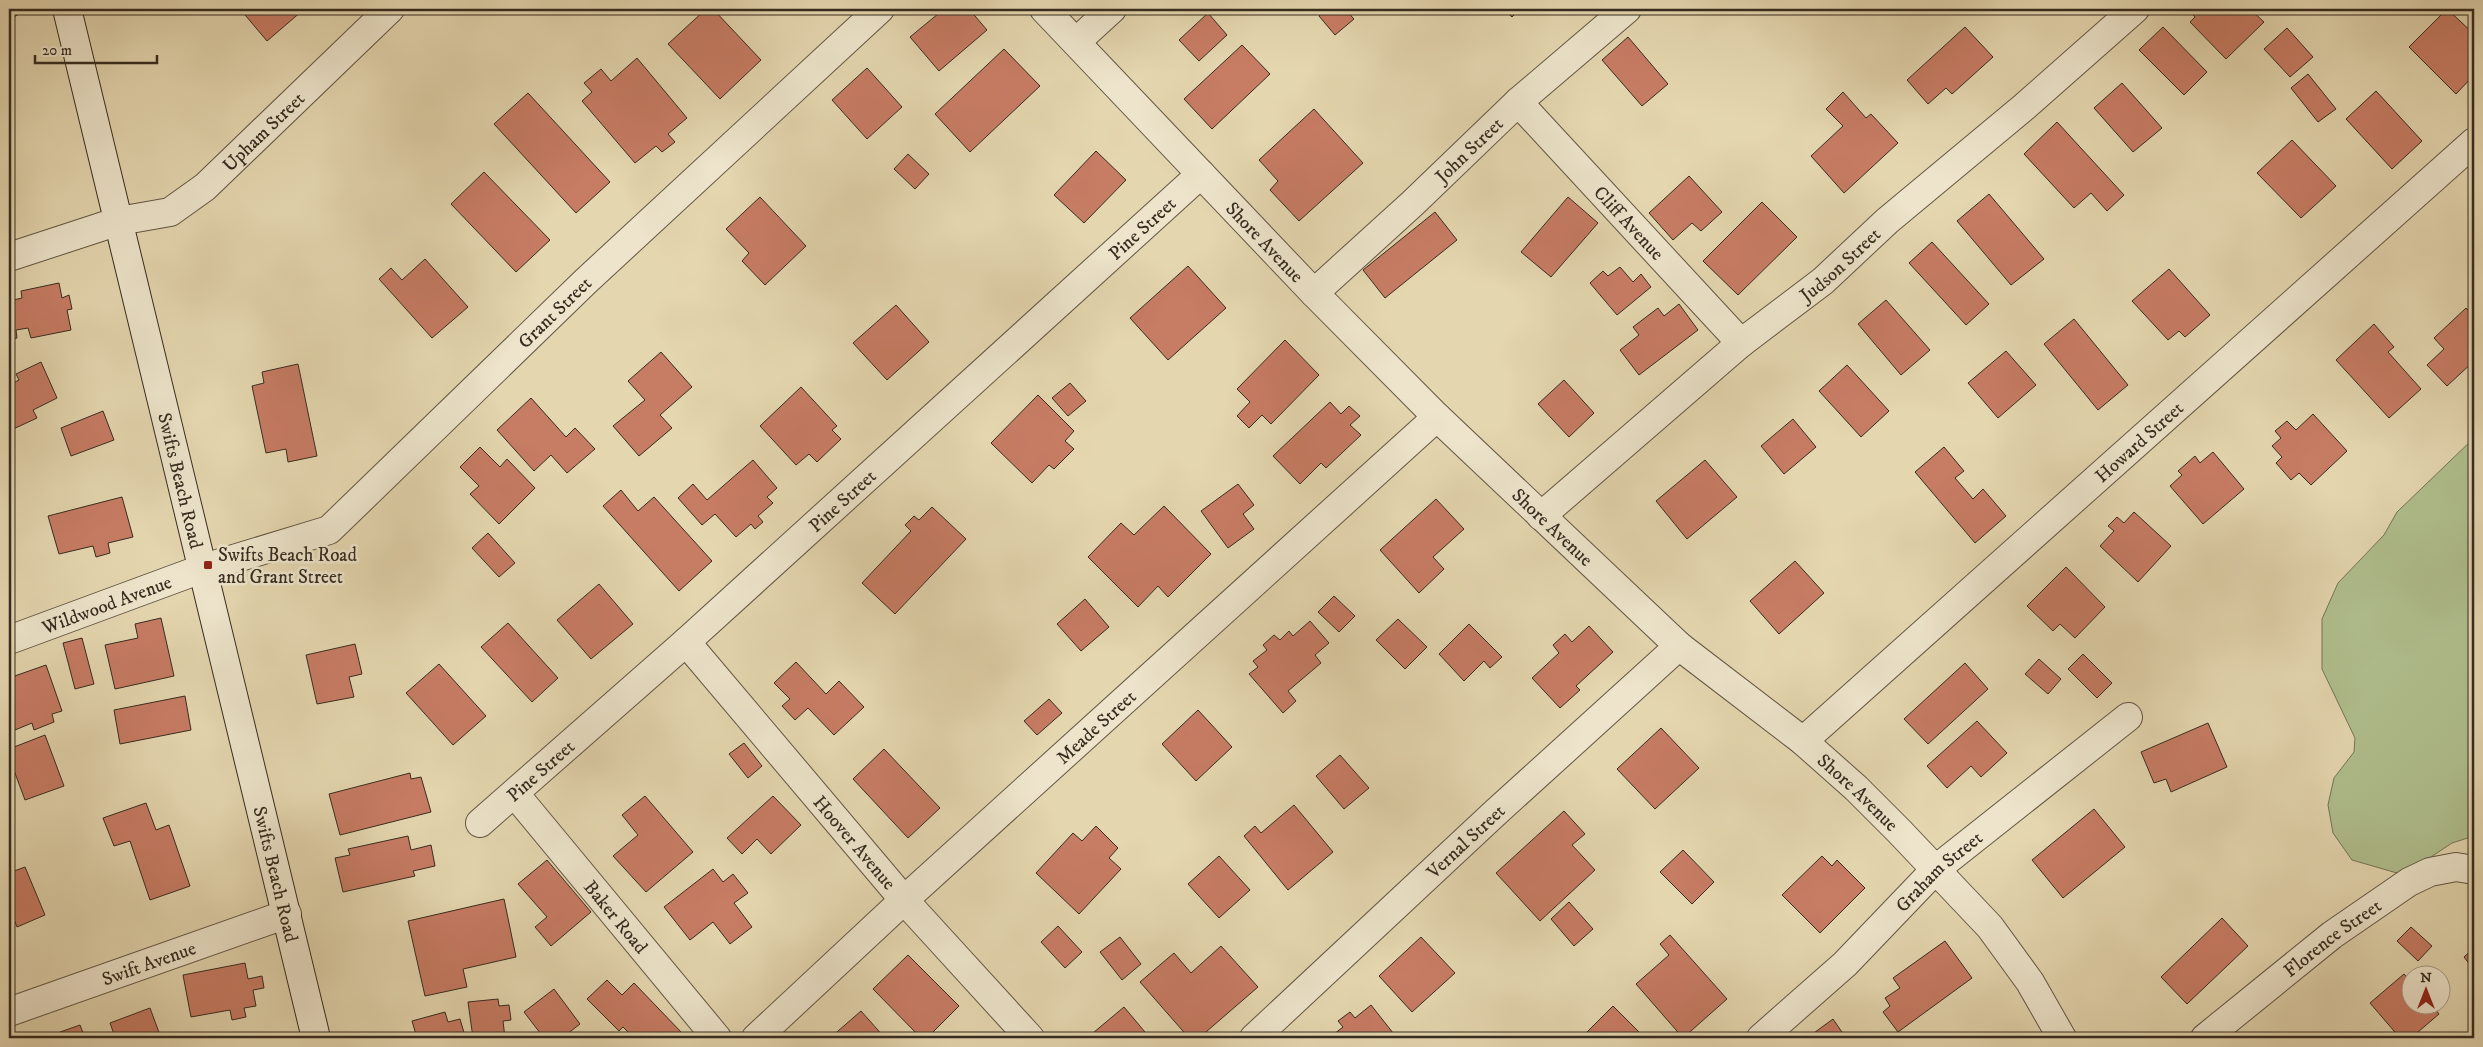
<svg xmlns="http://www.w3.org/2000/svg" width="2483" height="1047" font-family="'IM FELL DW Pica',serif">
<rect width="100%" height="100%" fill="#e4d6af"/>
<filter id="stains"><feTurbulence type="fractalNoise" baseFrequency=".004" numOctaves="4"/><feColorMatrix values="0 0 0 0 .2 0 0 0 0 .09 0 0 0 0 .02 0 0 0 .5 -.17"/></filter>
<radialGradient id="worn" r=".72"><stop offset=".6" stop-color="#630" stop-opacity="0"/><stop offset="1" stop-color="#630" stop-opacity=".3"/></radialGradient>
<path fill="#b0bf8e" stroke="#737657" d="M2474,438V836L2452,843L2413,869L2397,873L2352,860L2333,833L2328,805L2334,778L2354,752L2355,738L2322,669V619L2338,583L2384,535L2397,512Z"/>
<path fill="#c77c64" stroke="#362c20" d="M9,9H20L22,12L9,20Z
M240,9H300L302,11L267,41Z
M706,9H713L761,60L720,99L668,44Z
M944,9H969L987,30L939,71L910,37Z
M1327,9H1345L1354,19L1335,35L1319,16Z
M1503,9H1520L1512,17Z
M2187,9H2250L2264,22L2226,59L2190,22L2195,17Z
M2447,9L2474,34V75L2456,94L2409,47Z
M1208,13L1227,35L1199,61L1179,40Z
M1965,27L1993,57L1952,94L1946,88L1928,104L1907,80Z
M2163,27L2207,72L2184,95L2139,50Z
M2287,28L2313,57L2290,77L2264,49Z
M1628,37L1668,84L1642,106L1602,60Z
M1242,45L1270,74L1212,129L1184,99Z
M1004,49L1040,86L970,152L935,114Z
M637,58L687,118L668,134L675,142L662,152L656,146L635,163L582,101L592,92L584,83L601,69L611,81Z
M867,68L902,107L867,139L832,100Z
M2308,74L2336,109L2318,122L2291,88Z
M2122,83L2162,128L2133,152L2094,108Z
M2376,91L2422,141L2392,169L2346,119Z
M1843,92L1866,118L1871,114L1898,143L1844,193L1811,156L1843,126L1826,109Z
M528,93L610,182L576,213L494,124Z
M1314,109L1363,163L1299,221L1270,190L1278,181L1259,160Z
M2057,122L2124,195L2107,211L2091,193L2074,208L2024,154Z
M2292,140L2336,186L2301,218L2257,173Z
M1096,151L1126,180L1084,223L1054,195Z
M908,154L929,174L915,189L894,169Z
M484,172L550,240L516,272L451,204Z
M1689,176L1722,212L1701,231L1692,223L1673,240L1649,213Z
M1989,194L2044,259L2011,285L1957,221Z
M760,197L806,246L765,285L742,261L749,253L726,229Z
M1568,197L1598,223L1551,277L1521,252Z
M1762,202L1797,237L1738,295L1703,261Z
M1435,212L1457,240L1385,298L1363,270Z
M1932,242L1989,304L1966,325L1909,263Z
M425,259L468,307L432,338L379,279L391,268L402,280Z
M1188,266L1226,308L1168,360L1130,318Z
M1620,267L1633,282L1641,274L1651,287L1617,315L1590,283L1603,271L1608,276Z
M2169,269L2210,315L2185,337L2179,331L2168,340L2132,301Z
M59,283L62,298L69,295L72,309L67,310L71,330L31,338L28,328L16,330L17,338L9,340V301L22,298L21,291Z
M1886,300L1930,350L1901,375L1858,324Z
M1679,304L1698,330L1639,375L1620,350L1639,335L1633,327L1658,308L1664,316Z
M896,305L929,342L887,380L853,343Z
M2466,308L2474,317V361L2447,386L2427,365L2444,349L2434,338Z
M2074,319L2128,385L2098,410L2044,344Z
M2374,324L2394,347L2388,352L2421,389L2389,418L2336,360Z
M1285,340L1319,375L1271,424L1262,415L1249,428L1237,416L1250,402L1237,389Z
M2006,351L2036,385L1998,418L1968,383Z
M661,352L692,387L660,415L672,428L639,456L613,426L645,400L628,381Z
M41,362L57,398L33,410L37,418L9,431V385L19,380L16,374Z
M298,364L317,456L288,462L286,449L266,453L252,386L264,383L262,372Z
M1847,365L1889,411L1861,437L1819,391Z
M1564,380L1594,413L1569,437L1538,404Z
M1070,383L1086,401L1068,416L1052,398Z
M801,387L837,426L832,430L841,439L817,462L809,454L796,465L760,426Z
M1038,395L1074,431L1065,441L1074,449L1054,469L1049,465L1032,483L991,443Z
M531,398L566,437L575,428L595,449L567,473L551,455L534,471L497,430Z
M1330,402L1341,414L1349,406L1360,416L1350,425L1361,435L1326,468L1321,463L1300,484L1273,456Z
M103,411L114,440L71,456L61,428Z
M2313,414L2347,451L2311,485L2299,473L2291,480L2276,463L2282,457L2272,446L2281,438L2275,431L2287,421L2296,430Z
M1793,419L1816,447L1784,474L1761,446Z
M480,447L500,467L507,459L535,488L499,524L470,494L479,486L460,467Z
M1944,447L1964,471L1955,478L1973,499L1983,489L2006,516L1975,543L1915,472Z
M2213,452L2244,489L2203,524L2170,486L2182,475L2178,471L2195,456L2200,463Z
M753,460L777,488L767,497L773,503L758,516L763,522L755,529L751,524L736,537L715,514L702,525L678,498L693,484L707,500Z
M1705,460L1737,497L1687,539L1656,501Z
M1238,484L1254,505L1243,514L1254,529L1228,548L1201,511Z
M621,490L638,511L654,497L712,561L679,591L603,506Z
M122,497L133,537L108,543L110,553L96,557L93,546L59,554L48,516Z
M1436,499L1464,529L1433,557L1444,569L1419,593L1380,550Z
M1164,506L1211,554L1168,597L1158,586L1138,607L1088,557L1121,523L1134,535Z
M932,507L966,539L895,614L862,583L911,531L905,525L914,516L919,520Z
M2134,512L2171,546L2138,582L2100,546L2114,531L2108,526L2117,517L2124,523Z
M488,533L515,563L499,577L472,548Z
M1795,561L1824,593L1779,634L1750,601Z
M2066,567L2105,607L2075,638L2060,624L2053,631L2027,606Z
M599,584L633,624L591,659L557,620Z
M1334,596L1355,616L1339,632L1318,612Z
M1085,599L1109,627L1081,651L1057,624Z
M161,618L174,676L115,689L105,645L138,638L135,624Z
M1398,619L1427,647L1405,669L1376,640Z
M1310,621L1329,643L1315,655L1321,663L1288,691L1296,701L1283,713L1249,674L1258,667L1253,661L1267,650L1263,645L1274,635L1280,640L1289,631L1293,636Z
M508,623L558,678L532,702L481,647Z
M1469,624L1502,657L1490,668L1484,661L1464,681L1439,654Z
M1589,626L1613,652L1576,686L1580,690L1560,708L1532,678L1559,653L1553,645L1565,634L1572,642Z
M82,638L94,684L75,689L63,643Z
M355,644L362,674L349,677L354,697L317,704L306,655Z
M2083,654L2112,683L2097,698L2068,669Z
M2039,659L2061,679L2048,694L2025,674Z
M796,662L826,694L839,681L864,707L834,735L808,708L795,720L782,706L790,699L774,683Z
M1965,663L1988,689L1928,744L1904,719Z
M439,664L486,716L453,745L406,693Z
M46,665L62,711L52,714L54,722L34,730L32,723L15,730L9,711V678Z
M185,696L191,730L120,744L114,710Z
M1049,699L1062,713L1037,735L1024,721Z
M1198,710L1232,747L1196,781L1162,744Z
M1977,721L2007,753L1981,777L1971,766L1947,788L1927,766Z
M2208,723L2227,767L2171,792L2166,779L2154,783L2141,752Z
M1661,728L1699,768L1655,809L1617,769Z
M45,735L64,786L25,800L9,757V749Z
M744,743L762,766L748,778L729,754Z
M884,749L940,808L908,838L853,779Z
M1340,755L1369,788L1344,809L1316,776Z
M410,773L411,779L421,777L431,812L340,835L329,794Z
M645,796L693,852L646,892L613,856L638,835L622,815Z
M773,796L801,825L771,854L757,839L742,854L727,838Z
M146,803L156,830L169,825L190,886L150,900L130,841L114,846L103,818Z
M1294,805L1333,852L1288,890L1244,836L1255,826L1261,833Z
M2094,809L2125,847L2063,898L2032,860Z
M1564,811L1585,834L1572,845L1595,870L1540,921L1496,873Z
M1096,826L1118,848L1109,858L1121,869L1079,914L1036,873L1073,833L1082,841Z
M408,836L411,850L431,845L435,866L413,871L415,876L343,892L335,858L350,855L348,849Z
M1683,850L1714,882L1692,904L1660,872Z
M1219,856L1250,890L1219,918L1188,884Z
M1822,856L1832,866L1837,860L1865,888L1820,933L1782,895Z
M547,860L591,912L551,946L535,927L547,917L518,884Z
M25,867L45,915L17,927L11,912L9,913V873Z
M713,869L723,882L733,874L748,893L734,903L752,927L730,944L713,922L690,940L664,907Z
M504,899L516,957L463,969L467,987L425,996L408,921Z
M1569,902L1593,929L1574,946L1551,919Z
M2222,918L2248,946L2187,1004L2161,977Z
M1058,926L1082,952L1065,968L1041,942Z
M2411,927L2432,946L2418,961L2397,941Z
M1670,935L1727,999L1683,1038L1636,984L1669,955L1660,944Z
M1120,937L1141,964L1122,980L1100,952Z
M1421,937L1455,973L1412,1012L1379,976Z
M1945,941L1972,978L1898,1032L1883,1012L1890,1006L1885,998L1900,988L1893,978Z
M1221,946L1258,987L1199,1038H1189L1140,982L1174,953L1191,973Z
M2474,948V970L2464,957Z
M908,955L959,1006L927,1038H921L873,989Z
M245,963L248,979L262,976L264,988L253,990L256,1006L244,1008L246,1017L232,1020L230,1010L191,1017L183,975Z
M2404,974L2410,981V1004H2431L2439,1014L2411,1038H2400L2370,1003Z
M607,980L622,995L634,983L683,1034L679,1038H634L623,1027L619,1031L587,999Z
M554,989L580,1024L562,1038H544L524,1012Z
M498,999L499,1006L509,1005L511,1020L503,1021L505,1038H473L468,1002Z
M1371,1005L1397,1038H1329L1343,1027L1338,1021L1350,1012L1355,1018Z
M1613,1006L1645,1038H1581Z
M1124,1007L1150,1038H1087Z
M150,1008L161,1038H112L115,1037L110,1023Z
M861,1011L885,1038H830Z
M445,1012L448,1022L460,1019L465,1036L417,1038L412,1021Z
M1833,1019L1846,1038H1807Z
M80,1025L85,1038H46V1037Z"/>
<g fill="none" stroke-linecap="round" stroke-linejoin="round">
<defs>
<g id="street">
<path id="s1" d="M1044,9L1314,293L1437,417L1679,646L1803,741L1856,788L1899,831L1990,927L2030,982L2062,1038"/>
<path d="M1076,42L1112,9"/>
<path id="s2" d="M1518,102L1741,343"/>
<path id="s3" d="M9,257L119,221L170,212L205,187L390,9"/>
<path id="s4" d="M1314,293L1413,203L1518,102L1627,9"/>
<path id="s5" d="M1541,516L1741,343L1823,281L1887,221L2024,107L2135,9"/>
<path id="s6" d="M9,640L204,568L329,530L586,281L880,9"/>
<path id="s7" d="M686,642L904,900L1030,1038"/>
<path id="s8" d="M1803,741L2474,142"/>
<path id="s9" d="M515,794L717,1038"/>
<path id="s10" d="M480,823L686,642L1201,174"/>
<path id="s11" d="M9,1012L287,914"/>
<path id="s12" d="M756,1038L904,900L1437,417"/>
<path id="s13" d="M1254,1038L1495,813L1679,646"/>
<path id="s14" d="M1761,1038L1845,964L1936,869L2128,717"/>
<path id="s15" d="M2205,1038L2332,935L2409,882L2430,872L2456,867L2474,870"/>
</g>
<g id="secondary">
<path id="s16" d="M67,9L316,1038"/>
</g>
</defs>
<use href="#street" stroke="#625644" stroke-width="30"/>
<use href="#secondary" stroke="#362c20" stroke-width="30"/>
<use href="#street" stroke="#ede4cb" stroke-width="28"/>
<use href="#secondary" stroke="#ede4cb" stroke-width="28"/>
</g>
<rect fill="#8f2418" stroke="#ede4cb" stroke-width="2" x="203" y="560" width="10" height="10" rx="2.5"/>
<g text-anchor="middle" stroke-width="5" stroke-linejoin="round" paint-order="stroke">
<g font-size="19" fill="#362c20" stroke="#ede4cb">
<text dy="7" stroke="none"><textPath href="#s3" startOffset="291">Upham Street</textPath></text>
<text dy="7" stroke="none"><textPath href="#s4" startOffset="211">John Street</textPath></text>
<text dy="7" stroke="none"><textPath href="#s2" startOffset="164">Cliff Avenue</textPath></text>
<text dy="7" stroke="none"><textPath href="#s10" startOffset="890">Pine Street</textPath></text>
<text dy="7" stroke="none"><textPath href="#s1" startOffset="321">Shore Avenue</textPath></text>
<text dy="7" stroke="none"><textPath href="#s5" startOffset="391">Judson Street</textPath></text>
<text dy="7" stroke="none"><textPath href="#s6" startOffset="652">Grant Street</textPath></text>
<text dy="7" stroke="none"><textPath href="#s8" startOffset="450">Howard Street</textPath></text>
<text dy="7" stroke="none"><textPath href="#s16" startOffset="485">Swifts Beach Road</textPath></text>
<text dy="7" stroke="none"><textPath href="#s10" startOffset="485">Pine Street</textPath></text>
<text dy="7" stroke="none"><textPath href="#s1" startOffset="726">Shore Avenue</textPath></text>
<text dy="7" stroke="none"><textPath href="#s6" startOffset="104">Wildwood Avenue</textPath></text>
<text dy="7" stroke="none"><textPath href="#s12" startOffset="461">Meade Street</textPath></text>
<text dy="7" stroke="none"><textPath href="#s10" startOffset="80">Pine Street</textPath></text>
<text dy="7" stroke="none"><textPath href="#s1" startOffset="1131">Shore Avenue</textPath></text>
<text dy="7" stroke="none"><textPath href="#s13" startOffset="289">Vernal Street</textPath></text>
<text dy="7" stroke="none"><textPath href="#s7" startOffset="262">Hoover Avenue</textPath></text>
<text dy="7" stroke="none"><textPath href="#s14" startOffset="244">Graham Street</textPath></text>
<text dy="7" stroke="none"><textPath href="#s16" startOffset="890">Swifts Beach Road</textPath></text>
<text dy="7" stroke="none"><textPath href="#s9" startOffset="159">Baker Road</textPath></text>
<text dy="7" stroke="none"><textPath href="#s15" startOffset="162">Florence Street</textPath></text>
<text dy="7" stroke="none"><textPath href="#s11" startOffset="148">Swift Avenue</textPath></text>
</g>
<g font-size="19" fill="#362c20" stroke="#ede4cb" text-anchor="start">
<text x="218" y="561">Swifts Beach Road<tspan x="218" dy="22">and Grant Street</tspan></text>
</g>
</g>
<rect width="2483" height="1047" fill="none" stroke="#e4d6af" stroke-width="30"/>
<rect x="10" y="10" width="2463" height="1027" fill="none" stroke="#362c20" stroke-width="2.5"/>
<rect x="15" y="15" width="2453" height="1017" fill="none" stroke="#362c20"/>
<g transform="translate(2426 990)"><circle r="24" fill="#ede4cb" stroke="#a49a87"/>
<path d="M0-4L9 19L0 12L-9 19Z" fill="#8f2418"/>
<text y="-8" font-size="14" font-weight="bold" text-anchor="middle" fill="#362c20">N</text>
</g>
<path d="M35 55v8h122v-8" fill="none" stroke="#362c20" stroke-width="2.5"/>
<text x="42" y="55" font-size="15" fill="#362c20" stroke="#ede4cb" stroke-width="4" paint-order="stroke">20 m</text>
<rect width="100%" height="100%" filter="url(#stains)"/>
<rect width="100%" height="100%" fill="url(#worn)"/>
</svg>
